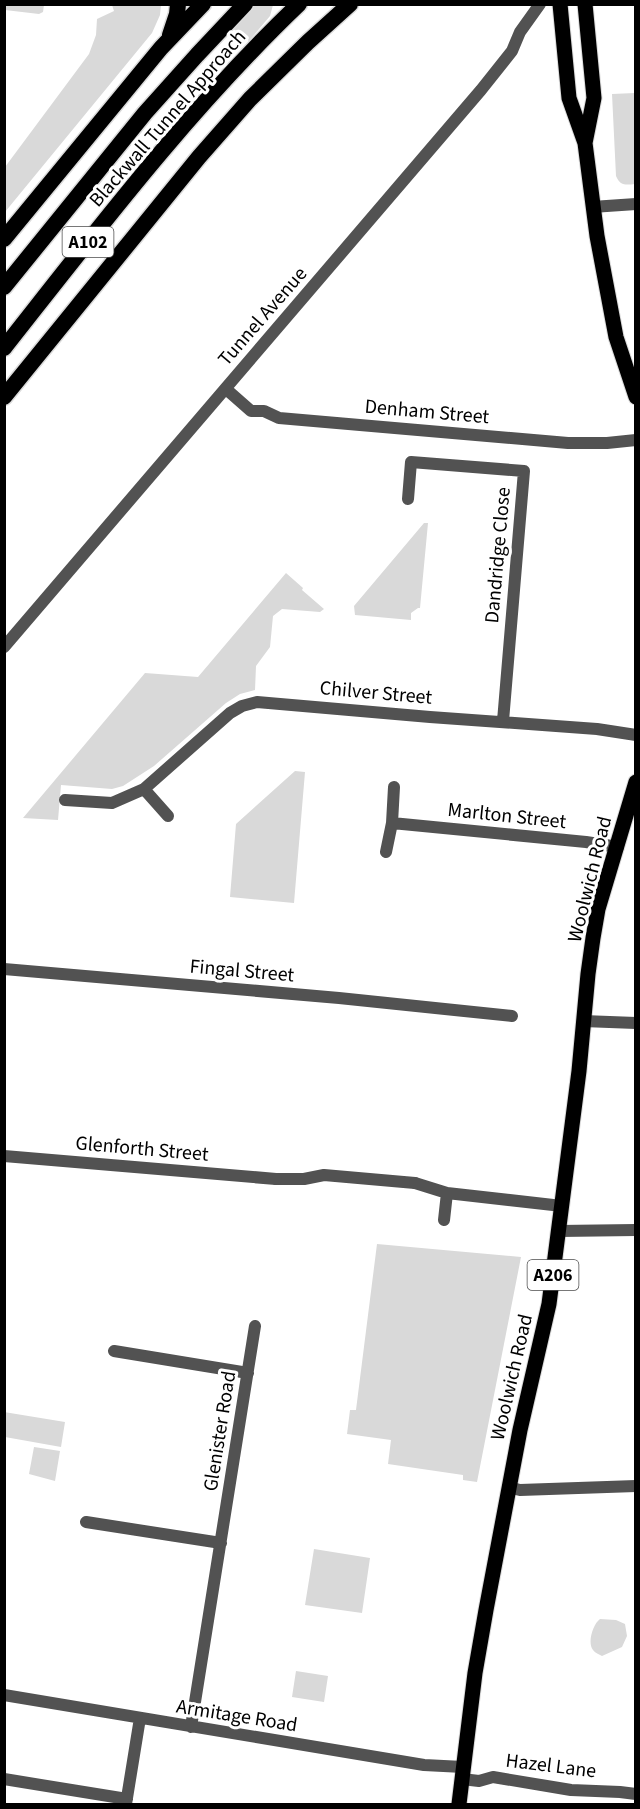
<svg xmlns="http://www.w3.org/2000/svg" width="640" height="1809" font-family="'Source Sans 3',sans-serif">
<rect width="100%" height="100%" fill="#fff"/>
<path fill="#d9d9d9" d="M5,4H44V5L43,12L39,14L5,10Z
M112,5H161L160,15L152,33L5,212V167L89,54L96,35L97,19L114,11Z
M250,5H273L270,16L249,41L231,27Z
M635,93V184C626,185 620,186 616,176L612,94Z
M424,523H428L420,608H418L411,613V620L355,615L354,606Z
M286,573L303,588L302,590L324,609L320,612L282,609L273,616L270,647L256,666L255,690L240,694L226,703L154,766L123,786L112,789L61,785L58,820L23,818L145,673L198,677Z
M295,771L305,772L294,903L230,897L236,824Z
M377,1244L521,1257L477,1482L463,1480V1475L388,1464L391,1440L347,1434L350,1410H356Z
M4,1412L65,1422L61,1447L5,1437Z
M34,1447L60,1451L55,1481L29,1474Z
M314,1549L370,1558L362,1613L305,1605Z
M600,1619L616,1620L625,1624L627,1636L622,1647L602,1656C599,1654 595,1653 593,1650C587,1643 593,1624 600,1619Z
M296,1671L328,1676L324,1702L292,1697Z"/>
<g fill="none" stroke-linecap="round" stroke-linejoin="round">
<defs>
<path id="primary" d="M560,4L569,98L585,143L597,236L616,337L636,397
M585,143L594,98L585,4
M459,1804L475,1673L486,1610L520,1430L549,1304L579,1071L588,974L593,938L598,909L636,782"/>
<path id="trunk" d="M170,35L177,14L178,4
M4,239L161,48L203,4
M4,287L145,113L197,55L245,4
M4,348C98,229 189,109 299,4
M4,397L199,157L250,99L308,42L350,4"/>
</defs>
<use href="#primary" stroke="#dbdbdb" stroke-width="17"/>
<use href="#trunk" stroke="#dbdbdb" stroke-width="19"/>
<path stroke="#525252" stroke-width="12" d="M276,1179H304L324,1175L415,1183"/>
<path stroke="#525252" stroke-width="12" d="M592,207L636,204
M226,389L251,411H264L279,418L568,443H607L636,440
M408,499L411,462L524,471L503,721
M4,647L481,90L512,51L520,32L540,4
M144,789L168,816
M65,800L112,803L144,789L230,713L242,706L257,702L430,717L597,729L636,735
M392,823L586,842L618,847
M386,852L392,823L394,787
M4,969L339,998L512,1016
M583,1021L636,1023
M4,1156L276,1179
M415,1183L447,1193L562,1206
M444,1220L447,1193
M559,1231L636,1230
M114,1351L248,1373
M508,1487L520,1490L636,1486
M86,1522L221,1543
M4,1695L424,1765L463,1767
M191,1727L255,1326
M4,1779L127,1799
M462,1779L479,1781L493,1777L571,1790L620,1792L636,1794
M126,1804L140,1718"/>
<use href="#primary" stroke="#000" stroke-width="15"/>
<use href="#trunk" stroke="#000" stroke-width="16"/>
</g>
<g text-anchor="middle" stroke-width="6" stroke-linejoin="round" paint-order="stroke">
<g fill="#fff" stroke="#4c4c4c" stroke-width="1.5">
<rect x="62.5" y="227" width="51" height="30" rx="4.5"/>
<rect x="527.5" y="1260" width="51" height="30" rx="4.5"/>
</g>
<g font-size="18" font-weight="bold" fill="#000">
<text x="88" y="248">A102</text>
<text x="553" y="1281">A206</text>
</g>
<g font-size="20" fill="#000" stroke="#fff">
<text transform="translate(167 118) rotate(-49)" y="7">Blackwall Tunnel Approach</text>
<text transform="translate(262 316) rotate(-49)" y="7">Tunnel Avenue</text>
<text transform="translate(427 411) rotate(5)" y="7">Denham Street</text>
<text transform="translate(497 555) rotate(-85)" y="7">Dandridge Close</text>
<text transform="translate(376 692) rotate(5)" y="7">Chilver Street</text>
<text transform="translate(507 815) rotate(6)" y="7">Marlton Street</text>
<text transform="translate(589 879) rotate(-76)" y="7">Woolwich Road</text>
<text transform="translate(242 970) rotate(5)" y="7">Fingal Street</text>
<text transform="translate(142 1148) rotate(5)" y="7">Glenforth Street</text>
<text transform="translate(511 1377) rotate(-77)" y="7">Woolwich Road</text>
<text transform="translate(219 1431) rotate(-81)" y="7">Glenister Road</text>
<text transform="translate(237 1715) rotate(9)" y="7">Armitage Road</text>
<text transform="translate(551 1765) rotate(7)" y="7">Hazel Lane</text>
</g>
</g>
<rect width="640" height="1809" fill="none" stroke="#000000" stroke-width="12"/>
</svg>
